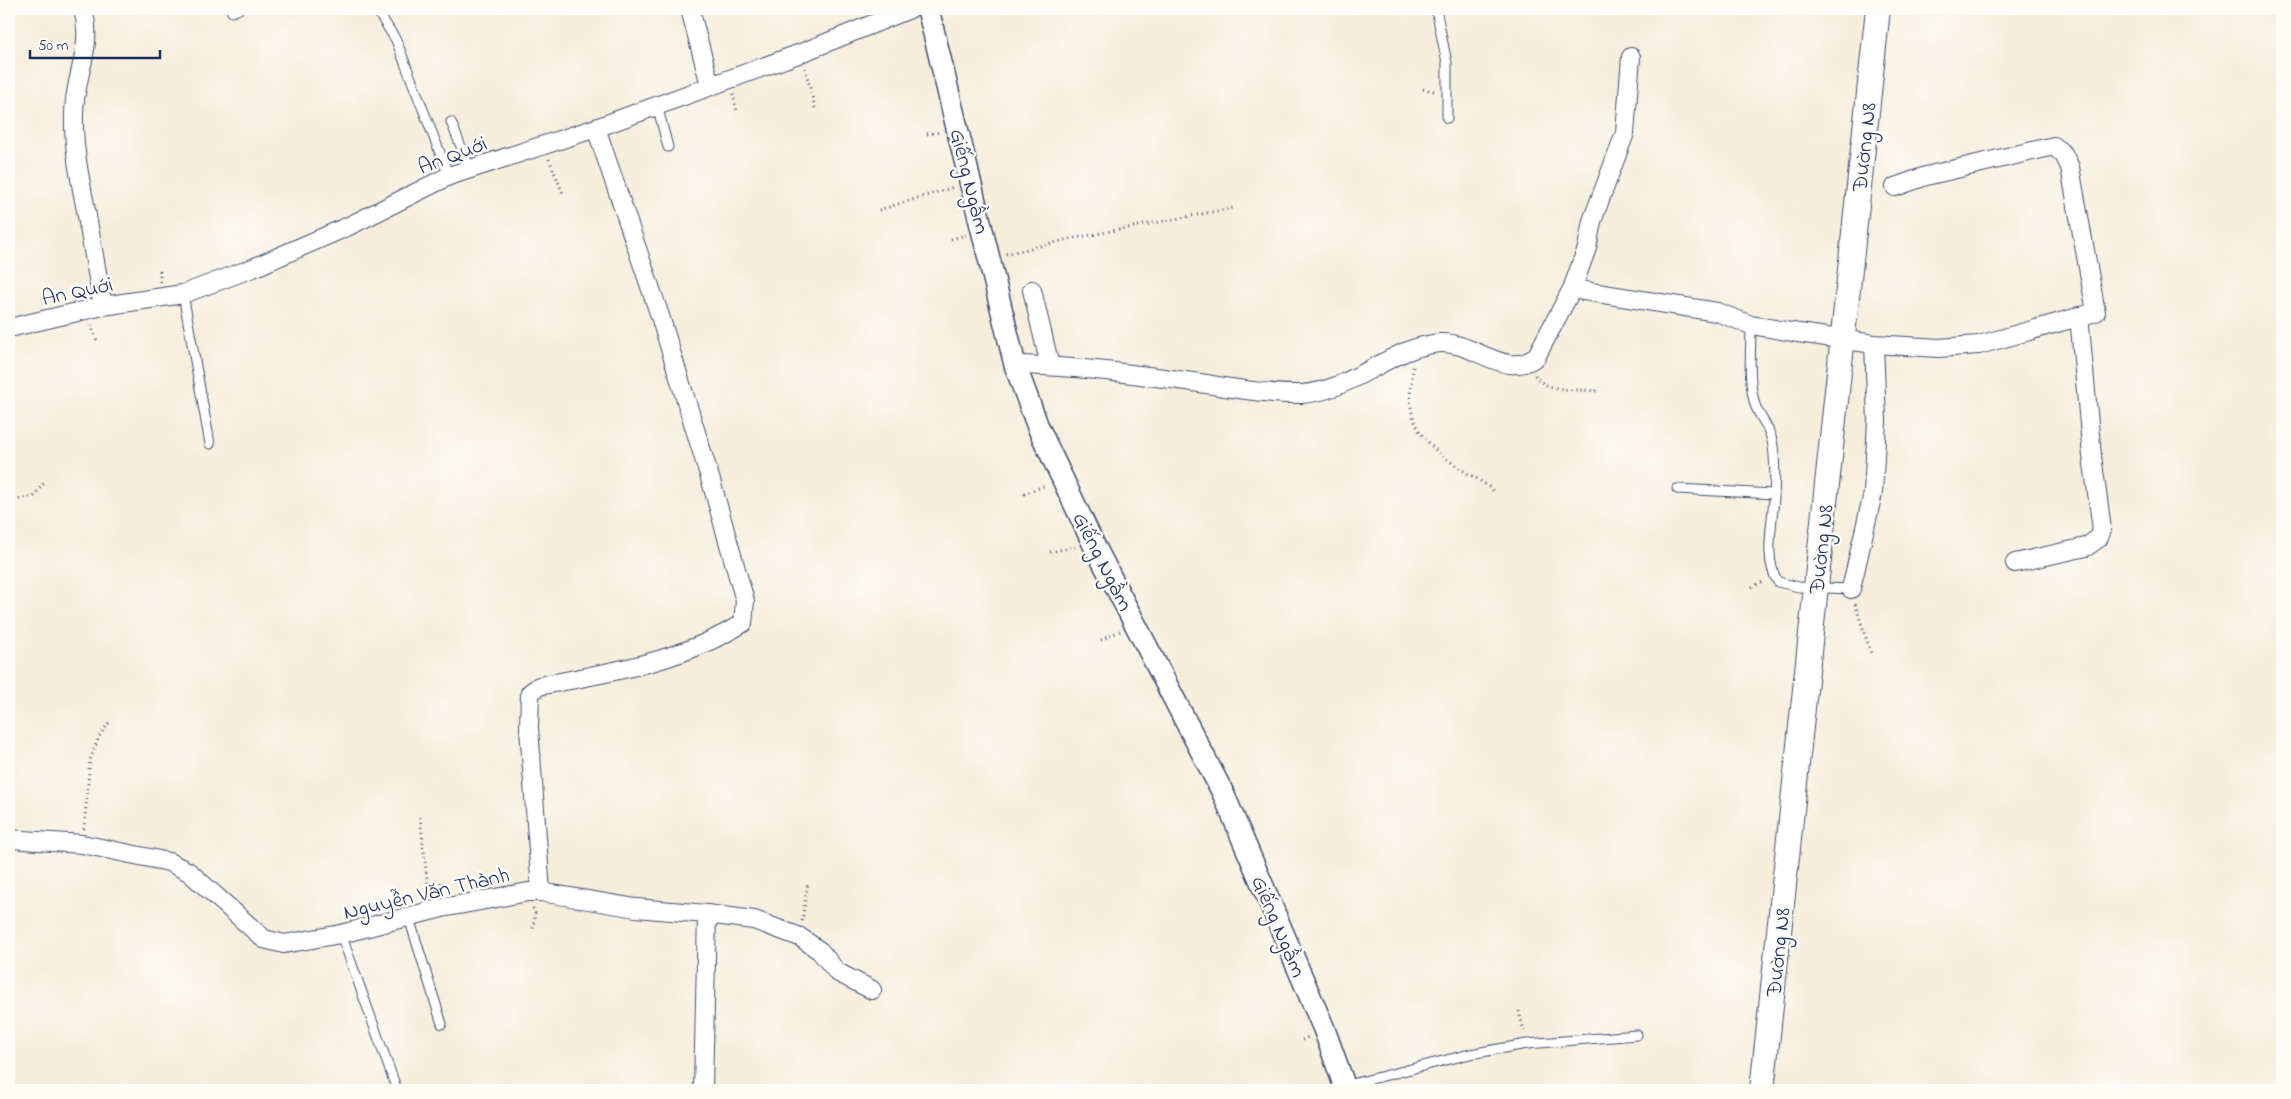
<svg xmlns="http://www.w3.org/2000/svg" width="2291" height="1099" font-family="'Indie Flower',sans-serif">
<rect width="100%" height="100%" fill="#fdfcf7"/>
<filter id="ink" filterUnits="userSpaceOnUse"><feTurbulence type="fractalNoise" baseFrequency=".02" numOctaves="2"/><feDisplacementMap in="SourceGraphic" scale="10" xChannelSelector="R" yChannelSelector="G"/><feConvolveMatrix kernelMatrix="1 2 1 2 8 2 1 2 1" color-interpolation-filters="sRGB"/></filter>
<filter id="wash" filterUnits="userSpaceOnUse"><feTurbulence type="fractalNoise" baseFrequency=".0096" numOctaves="4" result="noise"/><feDisplacementMap in="SourceGraphic" scale="20" xChannelSelector="R" yChannelSelector="G"/><feGaussianBlur stdDeviation="1.12" result="paint"/><feColorMatrix in="noise" values="0 0 0 0 0 0 0 0 0 0 0 0 0 0 0 0 0 1.4 0 .05"/><feComposite in="paint" operator="in"/></filter>
<g filter="url(#wash)">
<rect width="100%" height="100%" fill="#f6edda"/>
</g>
<g filter="url(#ink)">
<g fill="none" stroke-linecap="round" stroke-linejoin="round">
<defs>
<path id="service" d="M376,9L396,40L449,176
M1436,9L1447,63V118
M232,12L239,9
M657,105L668,147
M451,122L470,169
M183,294L210,444
M1751,325C1751,351 1748,376 1754,401C1756,412 1765,421 1769,432C1776,445 1775,481 1774,496C1773,523 1763,559 1778,582L1799,587L1851,589
M1677,489L1774,494
M409,918L442,1024
M341,934L397,1090
M1344,1086L1470,1054L1527,1044L1637,1035"/>
<path id="minor" d="M83,9C94,49 74,75 74,114C73,144 79,175 85,205C91,238 97,272 103,306
M690,9L710,85
M1572,289L1587,248L1592,221L1625,133L1631,57
M1032,290L1050,366
M9,328L103,306L183,294L253,268L351,225L449,176L596,128L801,53L910,9
M1015,365C1075,366 1133,374 1193,382C1227,387 1269,395 1302,394C1353,391 1390,347 1440,343C1474,341 1505,380 1536,357L1572,289L1717,312L1751,325L1792,332L1874,344L1939,348L1979,345L2096,312L2070,167L2064,155L2054,146L1926,176L1895,187
M2015,563L2086,547L2099,538L2102,529L2092,456L2079,316
M1851,589L1873,493L1877,421L1874,344
M9,839L82,844L169,862L189,872L264,939L284,944L341,934L442,908L528,892H541L636,908L707,914L703,1090
M541,892L529,728L530,693L539,686C610,672 681,662 743,623L745,601L711,481L660,316L596,128
M707,914L754,920L800,937L820,951L837,972L872,990"/>
<path id="tertiary" d="M928,9L1015,365L1038,427L1093,543L1223,793L1324,1029L1346,1090"/>
<path id="secondary" d="M1762,1090L1878,9"/>
</defs>
<use href="#service" stroke="#3c4c71" stroke-width="11"/>
<use href="#minor" stroke="#3c4c71" stroke-width="20"/>
<use href="#tertiary" stroke="#3c4c71" stroke-width="24"/>
<use href="#secondary" stroke="#3c4c71" stroke-width="26"/>
<path stroke="#3c4c71" stroke-width="3" stroke-dasharray="1 4" stroke-linecap="butt" d="M805,68L815,108
M1423,89L1434,91
M733,94L737,111
M927,134L941,132
M549,159L564,196
M879,210L954,187
M951,239L966,235
M1006,254L1070,239L1233,208
M160,271V282
M91,325L97,341
M1413,367C1412,379 1409,394 1411,406C1414,438 1443,457 1467,473C1477,479 1487,484 1495,493
M1535,375C1545,393 1578,389 1597,391
M1024,494L1046,485
M9,501L34,496L44,483
M1050,552L1075,547
M1752,587L1764,581
M1855,604L1872,656
M1101,640L1120,631
M420,817L429,896
M84,829L90,760L99,737L110,721
M441,882V892
M533,908L535,913L533,929
M802,921L808,882
M1519,1011L1524,1031
M1302,1040L1308,1037
M718,1087L742,1090"/>
<use href="#service" stroke="#fff" stroke-width="9"/>
<use href="#minor" stroke="#fff" stroke-width="18"/>
<use href="#tertiary" stroke="#fff" stroke-width="21"/>
<use href="#secondary" stroke="#fff" stroke-width="24"/>
</g>
</g>
<g text-anchor="middle" stroke-width="5" stroke-linejoin="round" paint-order="stroke">
<g font-size="22" fill="#1b2f5e" stroke="#fdfcf7">
<text transform="translate(1863 147) rotate(-84)" y="8">Đường N8</text>
<text transform="translate(452 154) rotate(-21)" y="8">An Quới</text>
<text transform="translate(971 181) rotate(76)" y="8">Giếng Ngầm</text>
<text transform="translate(77 290) rotate(-12)" y="8">An Quới</text>
<text transform="translate(1820 549) rotate(-84)" y="8">Đường N8</text>
<text transform="translate(1104 561) rotate(63)" y="8">Giếng Ngầm</text>
<text transform="translate(426 892) rotate(-13)" y="8">Nguyễn Văn Thành</text>
<text transform="translate(1280 926) rotate(67)" y="8">Giếng Ngầm</text>
<text transform="translate(1777 952) rotate(-84)" y="8">Đường N8</text>
</g>
</g>
<rect width="2291" height="1099" fill="none" stroke="#fdfcf7" stroke-width="30"/>
<path d="M30 50v8h130v-8" fill="none" stroke="#1b2f5e" stroke-width="2.5"/>
<text x="38" y="50" font-size="15" fill="#1b2f5e" stroke="#fdfcf7" stroke-width="4" paint-order="stroke">50 m</text>
</svg>
